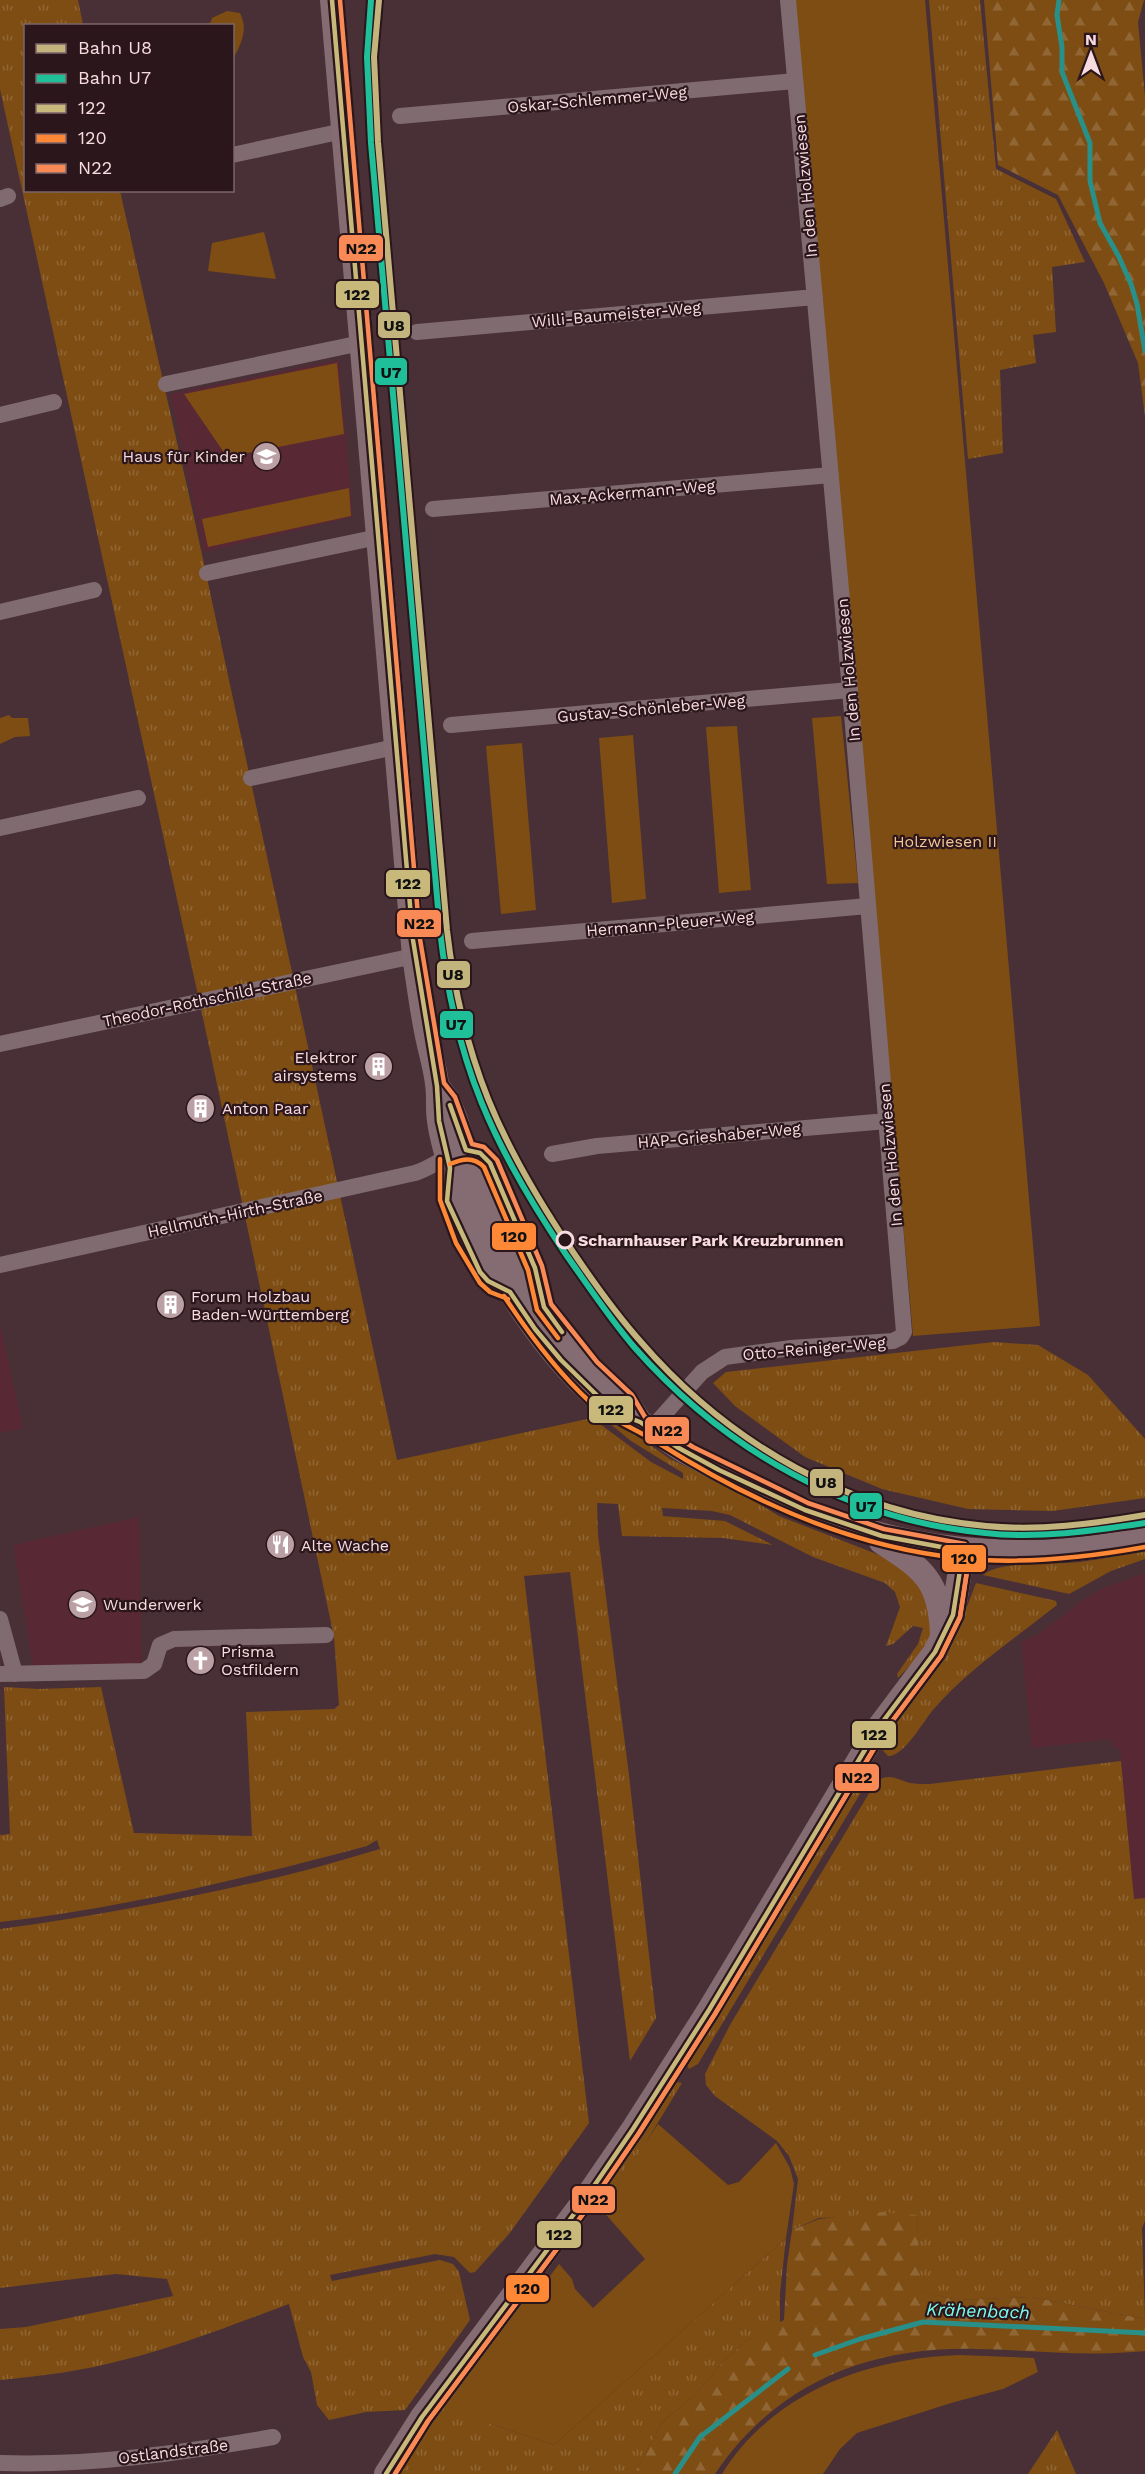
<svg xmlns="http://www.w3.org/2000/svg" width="1145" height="2474" font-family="'Work Sans',sans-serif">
<defs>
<pattern id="grass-tufts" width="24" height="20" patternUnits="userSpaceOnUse" patternTransform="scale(1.5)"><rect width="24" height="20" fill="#7e4d13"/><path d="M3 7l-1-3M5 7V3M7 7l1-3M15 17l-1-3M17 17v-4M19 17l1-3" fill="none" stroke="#916635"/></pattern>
<pattern id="forest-firs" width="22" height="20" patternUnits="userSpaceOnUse" patternTransform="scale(1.5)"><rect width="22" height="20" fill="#7e4d13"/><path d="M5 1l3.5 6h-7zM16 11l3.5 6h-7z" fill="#916635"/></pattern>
</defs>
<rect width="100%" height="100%" fill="#483036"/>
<path fill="#582935" d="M339,360L353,517L204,552L170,394Z
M0,1324L23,1428L0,1433Z
M139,1517L142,1664L33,1666L13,1545Z
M1145,1573V1898L1134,1900L1120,1749L1113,1747L1111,1739L1032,1748L1021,1642L1037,1635L1086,1598L1106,1587Z"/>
<path fill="url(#grass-tufts)" d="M0,0H78L83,25L26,26V190L120,191L193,513L397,1460L592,1418L651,1462L683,1479V1473L631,1441L602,1417L614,1420L670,1459L738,1491L779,1516L892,1560L927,1592C928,1604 932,1618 931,1631C930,1650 910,1665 898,1678L897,1674L918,1644L923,1628L913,1626L893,1644L886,1646L900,1607L895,1592L885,1583L813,1557L730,1515L712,1511L662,1508L663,1516L725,1521L773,1545L723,1538L622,1536L618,1504L597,1503L598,1535L629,1775L656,2018L630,2061L570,1572L524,1576L589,2123L509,2234L475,2272L470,2273L454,2257L435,2254L330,2275L332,2281L440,2260L453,2264L459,2272L470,2320L405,2410L366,2412L329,2420L317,2405L311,2372L303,2357L289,2304C234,2324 180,2346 123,2360C83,2371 41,2376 0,2380V2329L26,2327L173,2296L167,2279L116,2274L0,2288V1929C96,1916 189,1898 283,1876C316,1868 348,1858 380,1849L377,1840L367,1846C246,1878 125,1908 0,1922V1835L10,1834L4,1687L39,1689L101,1687L134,1833L252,1836L246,1712L334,1709L339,1705L334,1637L206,1032L0,89Z
M929,0H980L996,169L1056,199L1085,262L1052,267L1056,332L1033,335L1036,363L1000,370L1003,453L968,459Z
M994,1342L1038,1345L1088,1375L1145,1439V1498L1053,1511L968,1509L882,1489L805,1457L735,1406L713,1383L726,1372Z
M1145,1550V1559L1111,1571L1069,1594L983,1575C1001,1560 1055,1565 1080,1562C1102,1559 1124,1555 1145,1550Z
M976,1583L1052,1600L1056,1601L1057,1605C1014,1639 967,1670 932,1711C922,1724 903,1757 888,1756L880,1747V1739L955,1638Z
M1121,1761L1134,1899L1145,1898V2221L1142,2228L1145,2319L1031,2297L957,2300L920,2291L917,2215L819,2218L792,2230L798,2179L789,2156L777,2141L715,2096L706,2085L705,2074L730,2025L874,1785C886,1771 895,1779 910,1783C916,1784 923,1784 930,1784Z
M868,1766L873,1769L872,1774L698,2064L689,2069L687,2065Z
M676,2082L682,2083L640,2152L601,2209L596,2202Z
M786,2238L780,2293V2323L746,2341L723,2362L694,2396L662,2422L634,2474H396L452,2391L488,2423L554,2445Z
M1057,2430L1076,2474H1028Z"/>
<path fill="url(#forest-firs)" d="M984,0H1144L1138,22L1145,97V416L1138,363L1104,283L1058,195L998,165Z
M883,2212L917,2215L921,2291L957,2300L1031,2297L1145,2319V2351C1089,2357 1033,2350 977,2349C869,2346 776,2383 715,2474H634L662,2422L694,2396L723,2362L746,2341L784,2320L787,2265L792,2230L819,2219Z"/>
<path fill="#7e4d13" d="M795,0H925L1040,1326L913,1336Z
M227,11L240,13C248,29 242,42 234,57L232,26L204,25L211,22L212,18Z
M264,232L276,279L208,271L212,243Z
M337,363L344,434L227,457L184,394Z
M349,488L351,516L208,547L202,519Z
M9,715L12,718H28L30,736L15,737L0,744V718Z
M841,716L858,883L827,884L812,718Z
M737,726L751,890L719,893L706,727Z
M633,735L646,899L612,903L599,738Z
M522,743L536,910L501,914L486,746Z
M658,2124L728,2185L739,2182L776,2143L790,2168L794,2184L786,2238L554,2445L488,2423L478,2429L452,2391L540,2274L547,2280L559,2264L572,2279L575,2289L593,2308L645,2259L601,2209Z
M960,2355L1034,2358L1038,2372L1003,2389L951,2403L857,2433L840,2449L823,2474H722C773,2392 867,2358 960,2355Z"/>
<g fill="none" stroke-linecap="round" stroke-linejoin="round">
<path stroke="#289088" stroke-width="5" d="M1059,0L1057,15L1062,47V72L1090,143V181L1100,223L1119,257L1131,284L1137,304L1145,351
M815,2355L860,2339L923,2322L1145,2333
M675,2474L700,2437L788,2369"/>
<path stroke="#806c70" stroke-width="16" d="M400,116L795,81
M232,155L343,131
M0,199L8,196
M417,332L815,297
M166,384L361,343
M0,415L54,402
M433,509L831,475
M207,573L378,537
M0,612L94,590
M451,725L850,690
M251,778L395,747
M0,828L138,798
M472,941L868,906
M0,1044L414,956
M552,1154L597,1146L887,1121
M0,1265L415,1173C431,1168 440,1159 455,1154
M651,1429L702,1372L725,1357L791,1348L893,1341L901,1337L904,1332L850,690L788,0
M0,1619L15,1674
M0,1674L144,1671L154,1664L160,1645L174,1639L326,1635
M0,2463C91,2466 183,2453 273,2437"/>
<path stroke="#856c72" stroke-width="24" d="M332,0L414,956C418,981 421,1006 426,1031C429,1048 435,1066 437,1084C439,1096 437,1109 439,1121C443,1148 452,1173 462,1199C492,1271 547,1360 610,1409C619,1415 630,1417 640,1422C657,1431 672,1445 689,1454C842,1539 971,1573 1145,1539
M440,1089L448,1100L455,1117L474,1177L496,1228L529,1287L560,1329L591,1367L626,1400L640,1422
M881,1542C923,1569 940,1580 942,1634
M386,2474L422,2417L583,2202L633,2129L709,2010L878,1728L935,1652L953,1615L963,1551"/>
<defs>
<path id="bus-1" d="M332,0L413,940L437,1086L439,1121L450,1168L447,1201L480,1272L488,1281L510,1292L535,1329L561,1360L614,1412L640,1422L677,1447L719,1470L805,1510L882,1536L963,1551L953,1615L935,1652L878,1728L709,2010L633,2129L583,2202L422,2417L386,2474
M450,1105L466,1150L480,1153L490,1163L535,1268L544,1307L562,1332"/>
<path id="bus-2" d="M440,1159V1200L456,1243L480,1283L490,1292L508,1299
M450,1164C462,1159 473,1156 484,1167L528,1270L537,1310L558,1338
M504,1296C529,1334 556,1371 590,1402C611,1420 636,1429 660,1444C750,1501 852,1547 959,1558C1021,1565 1084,1558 1145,1547
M395,2474L428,2421L589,2206L639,2133L715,2014L884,1732L941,1656L960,1617L970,1552"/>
<path id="bus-3" d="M340,0L420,939L444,1083L455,1097L472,1144L484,1147L497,1160L542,1266L551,1304L597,1362L632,1395L645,1417L693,1447L808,1503L884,1529L965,1544L970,1551L960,1617L941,1656L884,1732L715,2014L639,2133L589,2206L428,2421L395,2474"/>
</defs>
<use href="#bus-1" stroke="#2a161b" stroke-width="9"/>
<use href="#bus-2" stroke="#2a161b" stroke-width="9"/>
<use href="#bus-3" stroke="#2a161b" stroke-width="9"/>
<use href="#bus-1" stroke="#c8b97b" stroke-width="4.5"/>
<use href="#bus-2" stroke="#ff8836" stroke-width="4.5"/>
<use href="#bus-3" stroke="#f98a56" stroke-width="4.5"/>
<defs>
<path id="rail-1" d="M379,0L374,57L378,142L447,930C462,1060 500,1144 573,1252C594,1283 616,1314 641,1342C729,1444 851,1514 986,1526C1039,1531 1093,1524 1145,1515"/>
<path id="rail-2" d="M371,0L367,57L371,143L440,931C455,1063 493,1147 567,1256C589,1287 610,1319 635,1348C725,1450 848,1520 985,1533C1038,1539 1092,1531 1145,1523"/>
</defs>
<use href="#rail-1" stroke="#2a161b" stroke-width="10"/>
<use href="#rail-2" stroke="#2a161b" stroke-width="10"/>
<use href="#rail-1" stroke="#c3b47d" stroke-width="6"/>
<use href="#rail-2" stroke="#1fbf9a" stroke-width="6"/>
</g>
<defs>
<symbol id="school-disc" viewBox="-11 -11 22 22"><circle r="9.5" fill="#ba9fa4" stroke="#2a161b"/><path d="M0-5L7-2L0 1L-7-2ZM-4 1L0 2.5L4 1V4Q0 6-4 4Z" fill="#fff"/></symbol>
<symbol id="building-disc" viewBox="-11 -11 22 22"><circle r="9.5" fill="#ba9fa4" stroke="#2a161b"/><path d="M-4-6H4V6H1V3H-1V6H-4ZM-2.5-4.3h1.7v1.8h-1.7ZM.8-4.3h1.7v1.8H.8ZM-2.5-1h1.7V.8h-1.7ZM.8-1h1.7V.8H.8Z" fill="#fff"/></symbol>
<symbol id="restaurant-disc" viewBox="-11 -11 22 22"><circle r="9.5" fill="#ba9fa4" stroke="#2a161b"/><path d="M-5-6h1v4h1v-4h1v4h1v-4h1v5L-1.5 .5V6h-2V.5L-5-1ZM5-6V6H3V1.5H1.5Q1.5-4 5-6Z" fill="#fff"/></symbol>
<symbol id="church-disc" viewBox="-11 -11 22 22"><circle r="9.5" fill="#ba9fa4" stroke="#2a161b"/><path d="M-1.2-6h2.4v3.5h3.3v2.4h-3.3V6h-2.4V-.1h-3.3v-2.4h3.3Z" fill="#fff"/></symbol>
</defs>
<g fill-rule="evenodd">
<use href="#school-disc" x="250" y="440" width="33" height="33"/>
<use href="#building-disc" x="362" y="1050" width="33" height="33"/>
<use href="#building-disc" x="184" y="1092" width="33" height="33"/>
<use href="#building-disc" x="154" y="1288" width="33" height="33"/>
<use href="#restaurant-disc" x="264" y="1528" width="33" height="33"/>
<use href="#school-disc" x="66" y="1588" width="33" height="33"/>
<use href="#church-disc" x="184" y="1644" width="33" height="33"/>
</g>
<circle fill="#2a161b" stroke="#f8dbe0" stroke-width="3" cx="565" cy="1240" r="8"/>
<g text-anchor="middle" stroke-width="4.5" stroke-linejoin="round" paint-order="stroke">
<g font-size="16" fill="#f8dbe0" stroke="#2a161b">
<text transform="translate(597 99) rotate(-5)" y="6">Oskar-Schlemmer-Weg</text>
<text transform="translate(805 186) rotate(-95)" y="6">In den Holzwiesen</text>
<text transform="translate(616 314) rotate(-5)" y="6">Willi-Baumeister-Weg</text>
<text transform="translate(632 492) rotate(-5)" y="6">Max-Ackermann-Weg</text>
<text transform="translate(848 670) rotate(-95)" y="6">In den Holzwiesen</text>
<text transform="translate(651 708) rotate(-5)" y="6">Gustav-Schönleber-Weg</text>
<text transform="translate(670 923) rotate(-5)" y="6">Hermann-Pleuer-Weg</text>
<text transform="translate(207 999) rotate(-12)" y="6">Theodor-Rothschild-Straße</text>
<text transform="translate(719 1135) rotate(-5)" y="6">HAP-Grieshaber-Weg</text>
<text transform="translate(890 1155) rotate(-95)" y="6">In den Holzwiesen</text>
<text transform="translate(235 1213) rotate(-12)" y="6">Hellmuth-Hirth-Straße</text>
<text transform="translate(814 1348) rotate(-5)" y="6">Otto-Reiniger-Weg</text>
<text transform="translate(173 2451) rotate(-7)" y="6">Ostlandstraße</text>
</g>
<g font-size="16" fill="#f8dbe0" stroke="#2a161b" text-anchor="start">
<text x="245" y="462" text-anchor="end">Haus für Kinder</text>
<text x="357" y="1063" text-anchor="end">Elektror<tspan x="357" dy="18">airsystems</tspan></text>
<text x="222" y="1114">Anton Paar</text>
<text x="191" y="1302">Forum Holzbau<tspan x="191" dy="18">Baden-Württemberg</tspan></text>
<text x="301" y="1551">Alte Wache</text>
<text x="103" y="1610">Wunderwerk</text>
<text x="221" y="1657">Prisma<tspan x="221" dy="18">Ostfildern</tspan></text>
</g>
<g font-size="16" fill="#f3c598" stroke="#2a161b">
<text x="945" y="847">Holzwiesen II</text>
</g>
<g font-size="16" font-weight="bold" fill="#f8dbe0" stroke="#2a161b" text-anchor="start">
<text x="578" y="1246">Scharnhauser Park Kreuzbrunnen</text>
</g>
<g font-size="18" font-style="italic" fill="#7afdef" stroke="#2a161b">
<text transform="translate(978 2311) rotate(2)" y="6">Krähenbach</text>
</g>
</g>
<g stroke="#2a161b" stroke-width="2">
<rect x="338" y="234" width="46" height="28" rx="6" fill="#f98a56"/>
<rect x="335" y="280" width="45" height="29" rx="6" fill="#c8b97b"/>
<rect x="377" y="311" width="34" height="28" rx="6" fill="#c3b47d"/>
<rect x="374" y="357" width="34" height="29" rx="6" fill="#1fbf9a"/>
<rect x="385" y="869" width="46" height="29" rx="6" fill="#c8b97b"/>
<rect x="396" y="909" width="46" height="29" rx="6" fill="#f98a56"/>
<rect x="436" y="960" width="35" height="29" rx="6" fill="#c3b47d"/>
<rect x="439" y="1010" width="35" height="29" rx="6" fill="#1fbf9a"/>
<rect x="491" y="1222" width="46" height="29" rx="6" fill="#ff8836"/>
<rect x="588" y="1395" width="46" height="29" rx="6" fill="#c8b97b"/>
<rect x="644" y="1416" width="46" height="29" rx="6" fill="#f98a56"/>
<rect x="809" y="1468" width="35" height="29" rx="6" fill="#c3b47d"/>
<rect x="849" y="1492" width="34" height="28" rx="6" fill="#1fbf9a"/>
<rect x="941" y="1544" width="46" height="29" rx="6" fill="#ff8836"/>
<rect x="851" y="1720" width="46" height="29" rx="6" fill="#c8b97b"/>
<rect x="834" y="1763" width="46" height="29" rx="6" fill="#f98a56"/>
<rect x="571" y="2185" width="45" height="29" rx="6" fill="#f98a56"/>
<rect x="536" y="2220" width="46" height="29" rx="6" fill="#c8b97b"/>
<rect x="505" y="2274" width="45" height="29" rx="6" fill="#ff8836"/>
</g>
<g font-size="16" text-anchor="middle" font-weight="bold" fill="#111">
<text x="361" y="254">N22</text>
<text x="357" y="300">122</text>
<text x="394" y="331">U8</text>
<text x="391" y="378">U7</text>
<text x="408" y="889">122</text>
<text x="419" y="929">N22</text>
<text x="453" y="980">U8</text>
<text x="456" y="1030">U7</text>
<text x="514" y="1242">120</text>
<text x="611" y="1415">122</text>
<text x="667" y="1436">N22</text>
<text x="826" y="1488">U8</text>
<text x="866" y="1512">U7</text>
<text x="964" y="1564">120</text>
<text x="874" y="1740">122</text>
<text x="857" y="1783">N22</text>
<text x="593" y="2205">N22</text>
<text x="559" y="2240">122</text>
<text x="527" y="2294">120</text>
</g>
<rect x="24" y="24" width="210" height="168" fill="#2a161b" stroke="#7c656a" stroke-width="1.5"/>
<rect x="36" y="44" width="30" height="9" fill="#c3b47d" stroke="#7c656a" stroke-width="1.5"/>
<text x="78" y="54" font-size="18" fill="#f8dbe0">Bahn U8</text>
<rect x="36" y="74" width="30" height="9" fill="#1fbf9a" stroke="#7c656a" stroke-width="1.5"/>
<text x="78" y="84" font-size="18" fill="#f8dbe0">Bahn U7</text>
<rect x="36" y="104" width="30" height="9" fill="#c8b97b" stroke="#7c656a" stroke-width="1.5"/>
<text x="78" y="114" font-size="18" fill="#f8dbe0">122</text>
<rect x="36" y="134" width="30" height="9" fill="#ff8836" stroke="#7c656a" stroke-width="1.5"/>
<text x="78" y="144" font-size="18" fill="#f8dbe0">120</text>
<rect x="36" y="164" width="30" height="9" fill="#f98a56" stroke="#7c656a" stroke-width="1.5"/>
<text x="78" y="174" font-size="18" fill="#f8dbe0">N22</text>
<g transform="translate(1091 54)" stroke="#2a161b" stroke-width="4.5" paint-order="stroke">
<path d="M0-4.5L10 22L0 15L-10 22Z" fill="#f8dbe0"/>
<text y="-9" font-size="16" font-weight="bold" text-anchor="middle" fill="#f8dbe0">N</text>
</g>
</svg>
